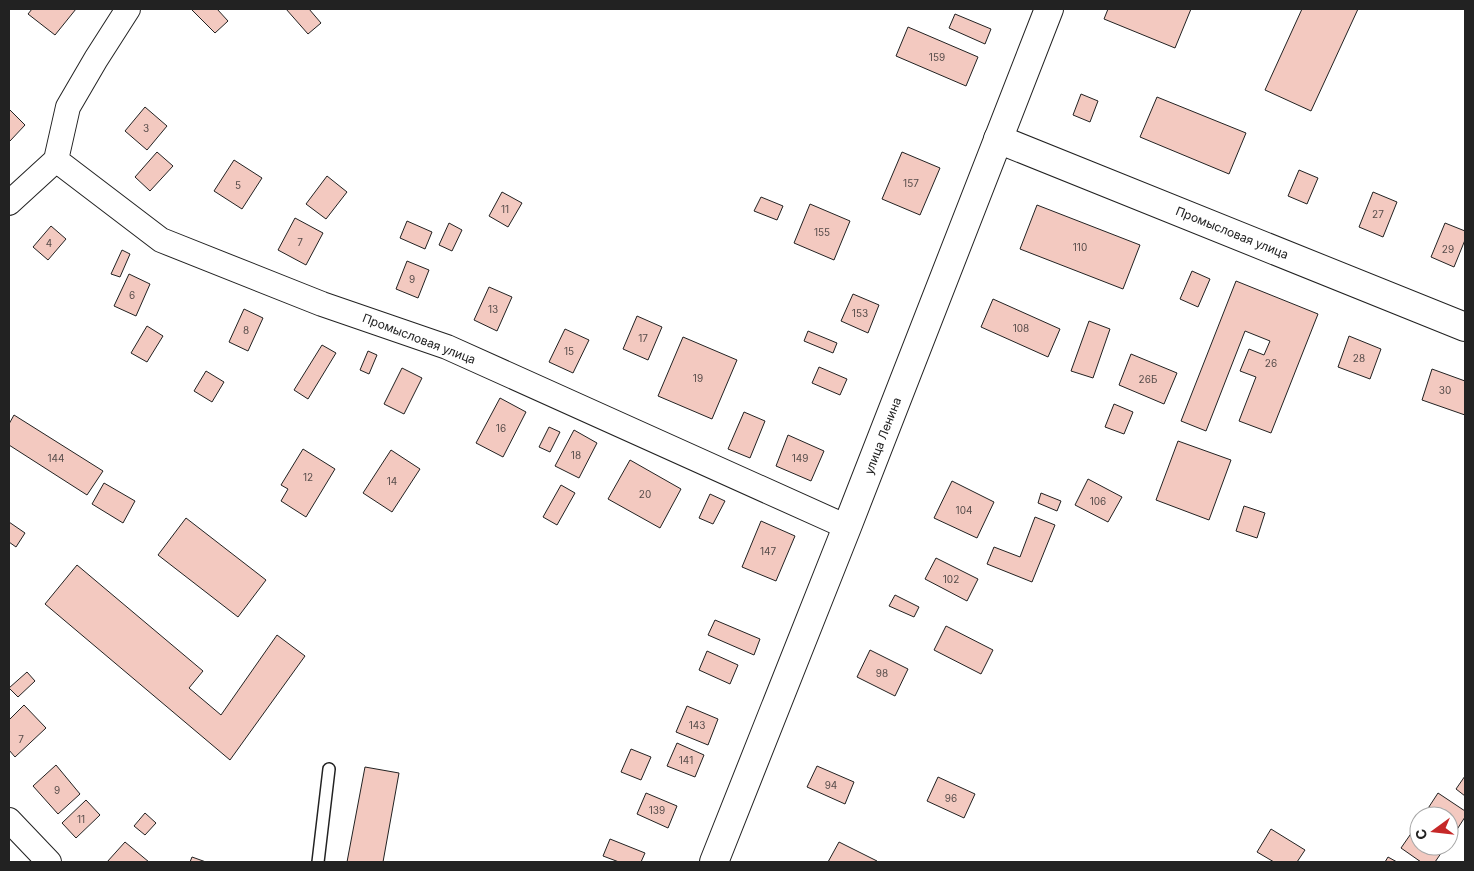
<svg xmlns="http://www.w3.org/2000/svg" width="1474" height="871" font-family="Inter,sans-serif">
<rect width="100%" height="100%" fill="#fff"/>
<path fill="#f3c9c0" stroke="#222" d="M32,9H76L55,35L28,14Z
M191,9H217L228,21L215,33Z
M286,9H309L321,23L308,34Z
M1108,9H1191L1175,48L1104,19Z
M1302,9H1358L1311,111L1265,90Z
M955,14L991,29L985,44L949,28Z
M908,27L978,57L966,86L896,56Z
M1081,94L1098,101L1090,122L1073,115Z
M1157,97L1246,133L1229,174L1140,137Z
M145,107L167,126L147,150L125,131Z
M9,109L25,125L10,141L9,139Z
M157,152L173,166L150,191L135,177Z
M902,152L940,168L920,215L882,199Z
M234,160L262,178L242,209L214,191Z
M1299,170L1318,178L1307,204L1288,196Z
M327,176L347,192L326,219L306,204Z
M502,192L522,203L508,227L489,216Z
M1373,192L1397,202L1383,237L1359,227Z
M761,197L783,206L777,220L754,211Z
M810,204L850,221L834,260L794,243Z
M1037,205L1140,245L1123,289L1020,249Z
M295,218L323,233L306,265L278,250Z
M407,221L432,232L425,249L400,238Z
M449,223L462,230L452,251L439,245Z
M1445,223L1465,231V240L1454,267L1431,257Z
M51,226L66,239L48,260L33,247Z
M122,250L130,254L120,277L111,274Z
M407,261L429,270L418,298L396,289Z
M1192,271L1210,279L1198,307L1180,299Z
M129,274L150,284L136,316L114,306Z
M1236,281L1318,314L1271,433L1239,421L1256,377L1240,371L1249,349L1264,355L1270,341L1245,331L1206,431L1181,421Z
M489,287L512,297L497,331L474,320Z
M853,294L879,305L868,333L841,321Z
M993,299L1060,329L1048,357L981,327Z
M244,309L263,318L248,351L229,342Z
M637,316L662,327L648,360L623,349Z
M1089,321L1110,329L1093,378L1071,371Z
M147,326L163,336L147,362L131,353Z
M565,329L589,340L573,373L549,362Z
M808,331L837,343L833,353L804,341Z
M1349,336L1381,349L1370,379L1338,367Z
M683,337L737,360L712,419L658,396Z
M322,345L336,353L308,399L294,390Z
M368,351L377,355L369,374L360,370Z
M1131,354L1177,373L1164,404L1119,385Z
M819,367L847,379L840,395L812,383Z
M402,368L422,378L404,414L384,404Z
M1432,369L1465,381V415L1422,400Z
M206,371L224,382L212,402L194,391Z
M500,398L526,412L503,457L476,443Z
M1114,404L1133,412L1124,434L1105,427Z
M744,412L765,421L750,458L728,449Z
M14,415L103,471L87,495L9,445V424Z
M549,427L560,432L550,452L539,447Z
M574,430L597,443L579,478L555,466Z
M788,435L824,451L811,481L776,466Z
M1178,441L1231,460L1209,520L1156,500Z
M303,449L335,469L306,517L281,501L288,489L281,485Z
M391,450L420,469L392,512L363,493Z
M630,460L681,489L660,528L608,499Z
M1088,479L1122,497L1108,522L1075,505Z
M952,481L994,502L977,538L934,518Z
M104,483L135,501L123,523L92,504Z
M561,485L575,493L557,525L543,517Z
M1041,493L1061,501L1057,511L1038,503Z
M710,494L725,501L713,524L699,518Z
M1244,506L1265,513L1257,538L1236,531Z
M1035,517L1055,525L1032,582L987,564L994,547L1020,557Z
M186,518L266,580L238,617L158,555Z
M761,521L795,536L776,581L742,567Z
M9,522L25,533L16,547L9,542Z
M936,558L978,579L967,601L925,579Z
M77,565L203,671L189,688L221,715L277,635L305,656L230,760L45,604Z
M895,595L919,607L914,617L889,606Z
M715,620L760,639L754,655L708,635Z
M946,626L993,650L981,674L934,650Z
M870,650L908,669L895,696L857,677Z
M707,651L738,665L730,684L699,670Z
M27,672L35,681L18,697L9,688Z
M24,705L46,728L15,757L9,750V720Z
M687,706L718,719L708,745L676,732Z
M677,743L704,755L695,777L667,766Z
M631,749L651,757L641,780L621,772Z
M56,765L80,794L58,814L33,786Z
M817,766L854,782L845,804L807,787Z
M365,767L399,773L383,862H347Z
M1465,776V796L1456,789Z
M938,777L975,794L964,818L927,801Z
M646,793L677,806L668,828L637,814Z
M1438,793L1465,811V817L1449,842V816H1423Z
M86,800L100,815L76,838L62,823Z
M145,813L156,823L145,835L134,826Z
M1419,822V846H1446L1435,862H1421L1401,848Z
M1271,829L1305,850L1297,862H1274L1257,852Z
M610,839L645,853L641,862H619L603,856Z
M125,842L149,862H107Z
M839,842L877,861L876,862H828Z
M192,857L206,862H190Z
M1388,857L1397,862H1385Z"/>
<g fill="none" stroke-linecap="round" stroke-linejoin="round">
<defs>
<path id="service" d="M318,862L329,769"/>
<path id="minor" d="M56,160L161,240L322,304L447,347L847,527
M9,203L56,160L68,107L96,59L128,9
M9,820L49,862"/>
<path id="tertiary" d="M998,139L1465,327"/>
<path id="secondary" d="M714,862L847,527L1049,9"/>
</defs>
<use href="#service" stroke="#222" stroke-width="14"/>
<use href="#minor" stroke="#222" stroke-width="26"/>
<use href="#tertiary" stroke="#222" stroke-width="30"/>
<use href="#secondary" stroke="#222" stroke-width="30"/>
<use href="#service" stroke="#fff" stroke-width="11"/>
<use href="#minor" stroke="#fff" stroke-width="24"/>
<use href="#tertiary" stroke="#fff" stroke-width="28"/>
<use href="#secondary" stroke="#fff" stroke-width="28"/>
</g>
<g text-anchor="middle" stroke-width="4" stroke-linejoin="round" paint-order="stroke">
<g font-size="10" fill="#564c4a">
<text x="937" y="61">159</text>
<text x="146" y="132">3</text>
<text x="911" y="187">157</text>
<text x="238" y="189">5</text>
<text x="505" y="213">11</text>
<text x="1378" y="218">27</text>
<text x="822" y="236">155</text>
<text x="300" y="246">7</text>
<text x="49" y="247">4</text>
<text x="1080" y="251">110</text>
<text x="1448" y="253">29</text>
<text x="412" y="283">9</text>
<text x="132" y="299">6</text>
<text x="493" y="313">13</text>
<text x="860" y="317">153</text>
<text x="1021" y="332">108</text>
<text x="246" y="334">8</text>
<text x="643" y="342">17</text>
<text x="569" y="355">15</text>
<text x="1359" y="362">28</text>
<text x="1271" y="367">26</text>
<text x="698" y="382">19</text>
<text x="1148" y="383">26Б</text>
<text x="1445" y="394">30</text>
<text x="501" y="432">16</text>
<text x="576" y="459">18</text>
<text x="56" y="462">144</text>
<text x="800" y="462">149</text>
<text x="308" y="481">12</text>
<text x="392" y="485">14</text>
<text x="645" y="498">20</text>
<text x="1098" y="505">106</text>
<text x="964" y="514">104</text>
<text x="768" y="555">147</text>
<text x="951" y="583">102</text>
<text x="882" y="677">98</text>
<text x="697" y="729">143</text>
<text x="21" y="743">7</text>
<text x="686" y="764">141</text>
<text x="831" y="789">94</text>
<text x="57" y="794">9</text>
<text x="951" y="802">96</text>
<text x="657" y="814">139</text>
<text x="81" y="823">11</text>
</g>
<g font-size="12" fill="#222" stroke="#fff">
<text transform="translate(1232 233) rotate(22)" y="4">Промысловая улица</text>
<text transform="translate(419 339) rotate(21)" y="4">Промысловая улица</text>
<text transform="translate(883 436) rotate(-69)" y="4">улица Ленина</text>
</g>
</g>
<rect width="1474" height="871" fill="none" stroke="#222222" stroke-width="20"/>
<g transform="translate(1434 831) rotate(255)"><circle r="24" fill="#ffffff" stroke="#a7a7a7"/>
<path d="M0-4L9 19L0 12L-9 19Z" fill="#c62828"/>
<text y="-8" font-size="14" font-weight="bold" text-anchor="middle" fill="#222222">С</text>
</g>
</svg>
